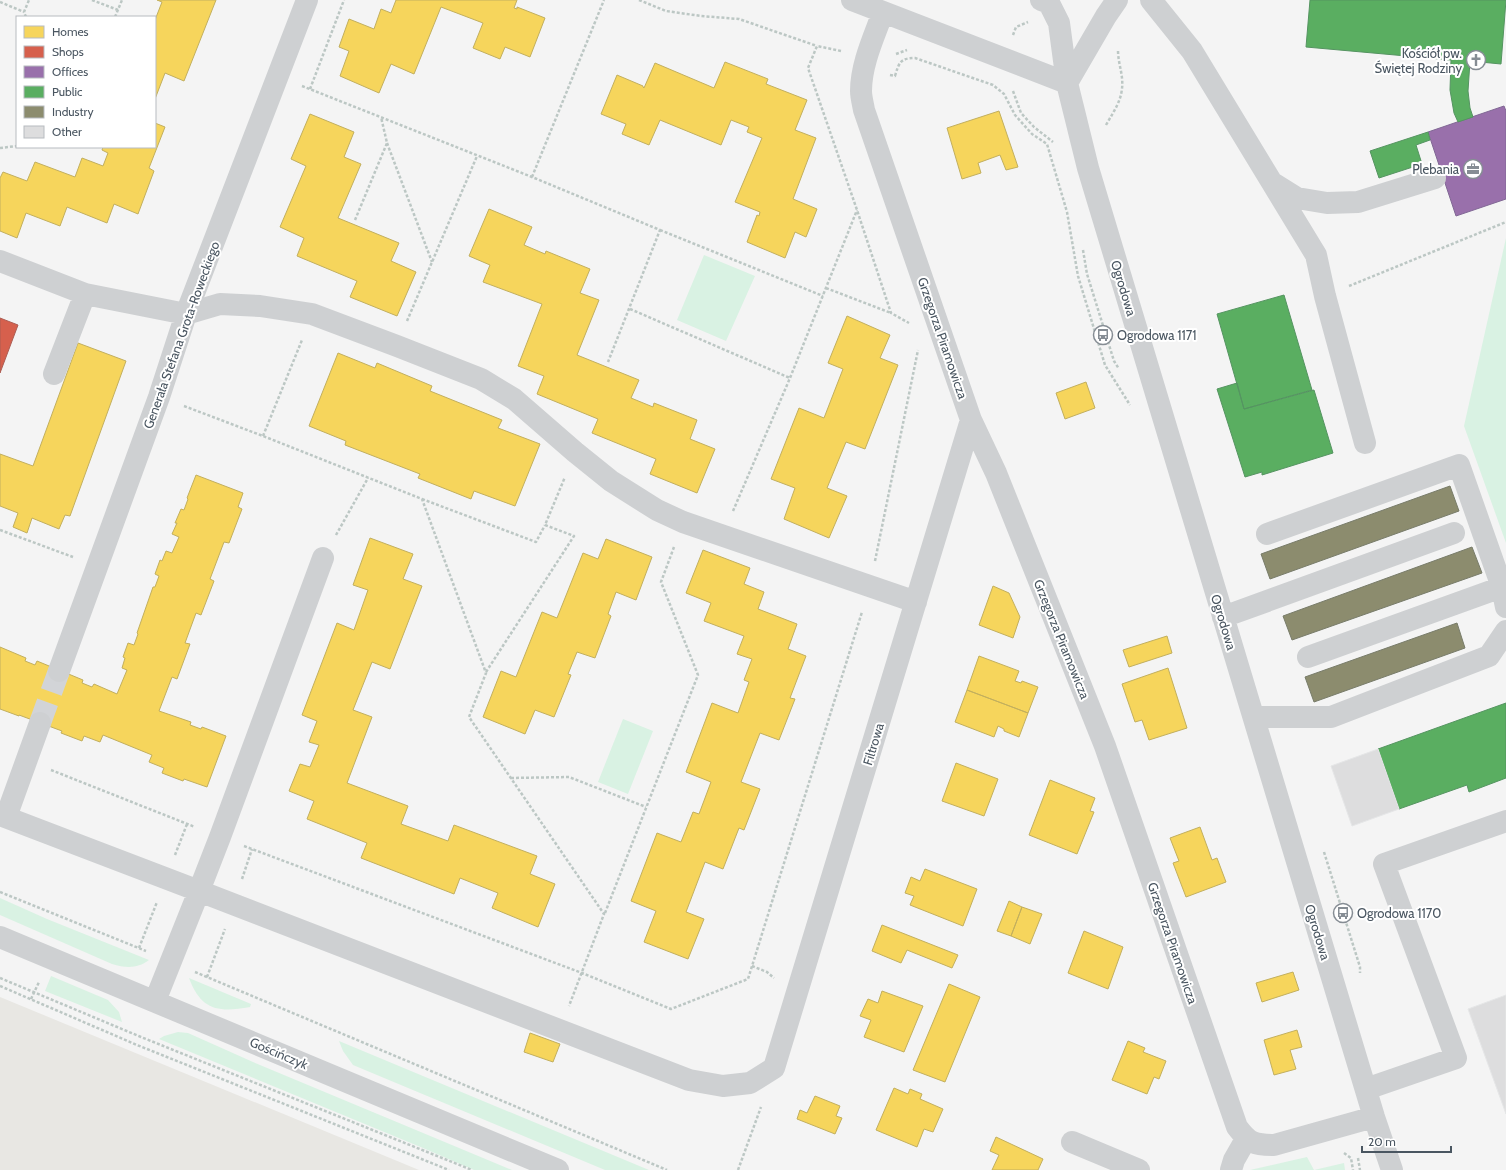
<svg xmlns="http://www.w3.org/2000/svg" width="1506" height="1170" font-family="Cabin,sans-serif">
<rect width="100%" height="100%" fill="#f4f4f4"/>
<path fill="#e8e7e3" d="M0,997L419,1170H0Z"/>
<path fill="#d9f2e3" d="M1506,238V543L1464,426Z
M704,255L755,276L726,341L677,320Z
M623,719L653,731L628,794L598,782Z
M0,898L47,919L149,960C137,969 126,968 112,964L0,915Z
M51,976L108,1000L119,1012L122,1022L45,991Z
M189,978L251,1004L250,1007C218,1013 201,1010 189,978Z
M178,1032L188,1033L253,1062L512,1170H474L423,1148L159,1039L164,1036Z
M339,1041L649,1170H605L353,1065L343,1051Z
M1307,1157L1314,1170L1344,1163L1345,1170H1250Z"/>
<path fill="#f6d55c" stroke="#c2af5e" d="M157,0H216L184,81L165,73L155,99V20L162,2Z
M396,0H517L514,8L517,9V7L545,18L530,57L505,47L500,59L473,48L483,23L441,7L414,74L391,64L379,93L340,76L349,51L339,47L349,19L374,29L381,9L391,13Z
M725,62L768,79L766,84L807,100L795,130L816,138L793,199L817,209L806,237L795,232L785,258L747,242L757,215L759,216L760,212L735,202L762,138L747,132L749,127L731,120L721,145L660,120L649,145L622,134L626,124L601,114L617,75L643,86V87L644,88L655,63L714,88Z
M999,111L1018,167L1006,170L1000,155L978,163L981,173L962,179L947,128Z
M310,114L354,132L344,157L361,164L338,218L399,243L391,261L416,272L397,316L350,297L357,281L297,256L304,238L280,227L306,166L291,159Z
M155,123L165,127L149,168L154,171L138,214L114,204L107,223L67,207L60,226L26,213L17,238L0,231V178L3,172L27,181L35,162L75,177L82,158L103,166L108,153L102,150L103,147H155Z
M489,209L532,227L524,245L545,254L546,251L590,269L580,293L599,300L577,355L639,380L631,398L653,407L654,403L697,420L690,439L715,449L697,493L650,474L656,459L592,433L598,419L537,394L544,376L518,366L542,304L483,282L490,265L469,256Z
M847,316L890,335L880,358L898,365L865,449L846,442L827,488L847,496L829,538L784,519L795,488L771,479L799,408L824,418L843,369L828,363Z
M78,343L126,361L70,516L65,515L59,529L32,518L27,533L13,527L18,513L0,506V454L33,466Z
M338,353L375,368L377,363L432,386L430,391L502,420L498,428L540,444L515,506L474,491L471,499L418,478L420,474L345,445L346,441L309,426Z
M1086,382L1095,408L1065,419L1056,393Z
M196,475L243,493L238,507L242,509L229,543L224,542L210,579L214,581L201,615L196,613L185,643L190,644L177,679L172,677L159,711L191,722L190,725L201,729L202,727L226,736L207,787L184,779L183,781L162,773L164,768L149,762L152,755L103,735L100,742L84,736L82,741L61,733L62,731L19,715V716L0,709V647L26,658L25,661L35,665L37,661L83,680L82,683L92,687L94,684L117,694L127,670L122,668L125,658L123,657L128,643L134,645L138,634L137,633L153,587H155L159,576L155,574L160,560L162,561L166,551L172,553L179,537L172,534L177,523H175L181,509L184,510L188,499L187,498Z
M370,538L413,554L403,579L422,586L390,669L372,662L353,710L372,717L347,783L408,806L401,824L448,841L454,825L537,856L530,874L555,884L538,927L492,908L498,893L460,878L454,894L361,858L367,843L307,819L314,801L289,791L300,764L310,767L319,745L309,742L317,721L302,715L337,623L354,630L368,590L353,585Z
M606,539L652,557L636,600L616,592L608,614L611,616L595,658L577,652L568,674L571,675L554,717L535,710L525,734L483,717L501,671L516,677L542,612L557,618L583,553L598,559Z
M703,550L750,568L744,584L764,592L758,609L797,624L788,649L806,656L790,698L795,699L779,740L760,733L741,782L760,789L744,830L739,828L723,869L705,862L686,912L704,919L688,959L644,942L656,911L631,901L657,833L681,842L693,812L699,814L711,782L686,772L712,703L738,713L749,682L744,680L752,659L737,654L744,636L704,621L711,603L686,593Z
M993,586L1009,593L1020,617L1013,638L979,625Z
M1167,636L1172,653L1129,667L1123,650Z
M979,656L1019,671L1015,681L1021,683L1022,681L1038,687L1028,713L967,690Z
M1168,668L1187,728L1149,740L1142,720L1135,722L1122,684Z
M967,690L1028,713L1019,737L1004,731V729L998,726L994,737L955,722Z
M956,763L998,779L984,816L942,801Z
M1050,780L1095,798L1090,811L1094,812L1077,854L1029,835Z
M1200,827L1212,860L1217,858L1226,882L1186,897L1173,863L1179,861L1170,838Z
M925,869L977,889L963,926L910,905L914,896L905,893L911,877L920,881Z
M1009,901L1022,907L1011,936L997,931Z
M1022,907L1042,914L1030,944L1011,936Z
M882,925L958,955L952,968L907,950L901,963L872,951Z
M1084,931L1123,947L1108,989L1068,973Z
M1293,972L1299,990L1262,1002L1256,983Z
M949,984L980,997L945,1082L913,1070Z
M882,991L923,1006L904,1052L864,1037L871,1020L860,1016L868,999L878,1003Z
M1297,1030L1302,1047L1290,1050L1296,1069L1274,1075L1264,1040Z
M530,1033L560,1044L553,1062L524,1052Z
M1128,1041L1145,1048L1143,1052L1166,1061L1159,1079L1154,1077L1147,1094L1112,1080Z
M894,1088L908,1094L910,1089L922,1094L920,1099L943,1109L933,1132L924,1129L917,1147L876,1130Z
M815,1096L840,1106L836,1116L842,1118L835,1134L797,1119L800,1110L807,1113Z
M996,1137L1043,1159L1038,1170H992L999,1155L990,1151Z"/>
<path fill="#d6604d" stroke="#ac5d53" d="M0,318L18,325L0,373Z"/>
<path fill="#9970ab" stroke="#816895" d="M1504,106L1506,111V199L1456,216L1428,132Z"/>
<path fill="#5aae61" stroke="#559461" d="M1310,0H1506L1501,64L1470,61L1468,91L1470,108L1473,117L1458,122L1454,113L1450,90L1451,60L1306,47Z
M1428,132L1430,140L1416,145L1422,164L1379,178L1370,151Z
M1284,295L1312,390L1244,409L1217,314Z
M1237,383L1244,409L1314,390L1333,453L1262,475V472L1245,477L1217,389Z
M1506,703V778L1469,792L1467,785L1399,809L1378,749Z"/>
<path fill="#8c8c6e" stroke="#787c6a" d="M1450,486L1459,511L1270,579L1261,554Z
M1472,547L1482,573L1292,640L1283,616Z
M1457,623L1465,648L1314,702L1305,677Z"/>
<path fill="#ddddde" stroke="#e5e6e7" d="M1378,749L1399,809L1352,826L1331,766Z
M1506,995V1114L1468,1009Z"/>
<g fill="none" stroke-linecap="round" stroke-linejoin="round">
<path stroke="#d2d4d7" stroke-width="22" stroke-dasharray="22 11" stroke-linecap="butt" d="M40,723L59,671"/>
<path stroke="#bcc7c4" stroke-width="2.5" stroke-dasharray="3 2" stroke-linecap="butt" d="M92,0L118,10
M639,0L666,11L701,16L739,19L817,46
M0,2L24,12
M26,17L24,12L29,0
M115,17L122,0
M1013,35L1016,27L1028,22
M841,51L817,46L808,68L857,210L891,313L909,323
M896,54L907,50
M890,75L895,76C899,63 900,58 915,58L993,85L1004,94L1015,115L1032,134L1047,144L1067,212L1078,276L1105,365L1130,405
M302,86L532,177L660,230L608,362
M310,89L344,0
M1013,91L1021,113L1034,127L1053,142
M1106,125C1115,109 1124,98 1122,78C1121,69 1118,60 1118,50
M387,143L432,262
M0,148L17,146
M532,177L604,0
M355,220L387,143L381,117
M660,230L823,296
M1083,250L1087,274L1114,361L1119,369
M1349,286L1506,222
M826,288L891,313
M630,309L790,378
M407,321L477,156
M184,406L263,436L422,499L486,673L469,717L604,914L569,1006
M263,436L302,340
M422,499L536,542L545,525
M733,511L790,378L857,210
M0,530L73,557
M336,535L368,478
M875,561L918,350
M486,672L574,536L545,525L565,477
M51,770L195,827
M511,778L569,777L646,807
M244,846L582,973L671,1009L748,979L862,612
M1324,852L1360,967V973
M175,855L187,824
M242,879L252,849
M0,892L146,951
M605,913L698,675L661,582L674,547
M139,948L157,902
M752,966L767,972L774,978
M195,972L667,1170
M207,977L225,929
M0,978L141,1037L472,1170
M0,986L137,1045L449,1170
M31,999L39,982
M1344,1153L1351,1158L1353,1170
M1358,1158L1360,1170
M738,1170L761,1107"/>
<path stroke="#ced0d2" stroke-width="22" d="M852,0L1067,83
M1041,0L1049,3L1059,23L1067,83L1088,168L1374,1117L1392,1170
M1151,0L1192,51L1316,255L1325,296L1365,443
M883,12C874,37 861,64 861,91C861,97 863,104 864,110L971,420L996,473L1105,746L1237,1127C1249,1143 1254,1145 1274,1145L1374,1117
M1067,83L1106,16L1117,0
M1273,183L1297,198L1327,203L1358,202L1435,178
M0,261L85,294L186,314L220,304L260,306L312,314L397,346L481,379L514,399L575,452L611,481L657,510L683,522L916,602
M54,374L85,294
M1267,534L1459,465L1502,587L1506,607
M323,558L220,837L199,891L689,1080L723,1086L750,1083L774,1068L971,420
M1223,617L1454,533
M1308,657L1502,587
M59,671L159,397L186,314L307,0
M1254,717H1331L1489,656L1506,631
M0,815L199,891L155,1001
M6,817L40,723
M0,937L558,1170
M1366,1089L1456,1058L1384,864L1506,821
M1072,1142L1139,1170
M1231,1170L1234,1160L1246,1139"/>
</g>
<defs>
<symbol id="church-ring" viewBox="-11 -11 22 22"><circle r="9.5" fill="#fff" stroke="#868d94" stroke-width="1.5"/><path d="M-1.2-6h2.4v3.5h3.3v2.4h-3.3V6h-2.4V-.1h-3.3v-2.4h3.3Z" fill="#868d94"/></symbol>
<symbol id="office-ring" viewBox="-11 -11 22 22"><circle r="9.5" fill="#fff" stroke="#868d94" stroke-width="1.5"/><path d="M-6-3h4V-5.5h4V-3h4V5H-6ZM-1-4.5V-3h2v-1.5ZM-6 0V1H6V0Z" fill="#868d94"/></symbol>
<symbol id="bus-ring" viewBox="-11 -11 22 22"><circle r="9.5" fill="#fff" stroke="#868d94" stroke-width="1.5"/><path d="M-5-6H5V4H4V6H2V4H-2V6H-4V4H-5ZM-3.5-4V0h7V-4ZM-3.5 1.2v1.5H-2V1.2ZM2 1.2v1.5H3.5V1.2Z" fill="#868d94"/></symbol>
</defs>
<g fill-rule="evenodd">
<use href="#church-ring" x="1465" y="49" width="22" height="22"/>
<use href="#office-ring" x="1462" y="158" width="22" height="22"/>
<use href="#bus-ring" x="1092" y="324" width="22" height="22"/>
<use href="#bus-ring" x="1332" y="902" width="22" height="22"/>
</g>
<g text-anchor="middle" stroke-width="4" stroke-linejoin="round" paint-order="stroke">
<g font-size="13" fill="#4a5661" stroke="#fff" text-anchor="end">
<text x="1462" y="58">Kościół pw.<tspan x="1462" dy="15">Świętej Rodziny</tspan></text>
<text x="1459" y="174">Plebania</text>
<text x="1117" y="340" text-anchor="start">Ogrodowa 1171</text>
<text x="1357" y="918" text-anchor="start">Ogrodowa 1170</text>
</g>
<g font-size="13" fill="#4a5661" stroke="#fff">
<text transform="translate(1124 288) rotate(73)" y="5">Ogrodowa</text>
<text transform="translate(181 335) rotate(-70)" y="5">Generała Stefana Grota-Roweckiego</text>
<text transform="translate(943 338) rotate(71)" y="5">Grzegorza Piramowicza</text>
<text transform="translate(1224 622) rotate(73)" y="5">Ogrodowa</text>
<text transform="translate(1062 639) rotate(68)" y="5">Grzegorza Piramowicza</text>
<text transform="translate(873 744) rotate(-73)" y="5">Filtrowa</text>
<text transform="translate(1318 932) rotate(73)" y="5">Ogrodowa</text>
<text transform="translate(1173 943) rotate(71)" y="5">Grzegorza Piramowicza</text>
<text transform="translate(279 1053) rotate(23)" y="5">Gościńczyk</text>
</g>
</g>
<rect x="16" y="16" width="140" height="132" fill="#ffffff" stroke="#b7bbc0"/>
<rect x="24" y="26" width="20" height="12" fill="#f6d55c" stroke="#b7bbc0"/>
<text x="52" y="36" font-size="12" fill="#4a5661">Homes</text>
<rect x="24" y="46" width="20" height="12" fill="#d6604d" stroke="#b7bbc0"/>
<text x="52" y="56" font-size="12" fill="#4a5661">Shops</text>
<rect x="24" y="66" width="20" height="12" fill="#9970ab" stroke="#b7bbc0"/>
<text x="52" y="76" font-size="12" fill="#4a5661">Offices</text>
<rect x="24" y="86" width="20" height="12" fill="#5aae61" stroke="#b7bbc0"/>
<text x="52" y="96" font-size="12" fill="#4a5661">Public</text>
<rect x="24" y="106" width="20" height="12" fill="#8c8c6e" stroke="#b7bbc0"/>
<text x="52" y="116" font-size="12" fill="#4a5661">Industry</text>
<rect x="24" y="126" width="20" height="12" fill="#ddddde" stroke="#b7bbc0"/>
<text x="52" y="136" font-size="12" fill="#4a5661">Other</text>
<path d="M1362 1146v6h89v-6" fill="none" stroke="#4a5661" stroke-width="2"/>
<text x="1368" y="1146" font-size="12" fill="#4a5661" stroke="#ffffff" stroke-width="3" paint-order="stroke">20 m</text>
</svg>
